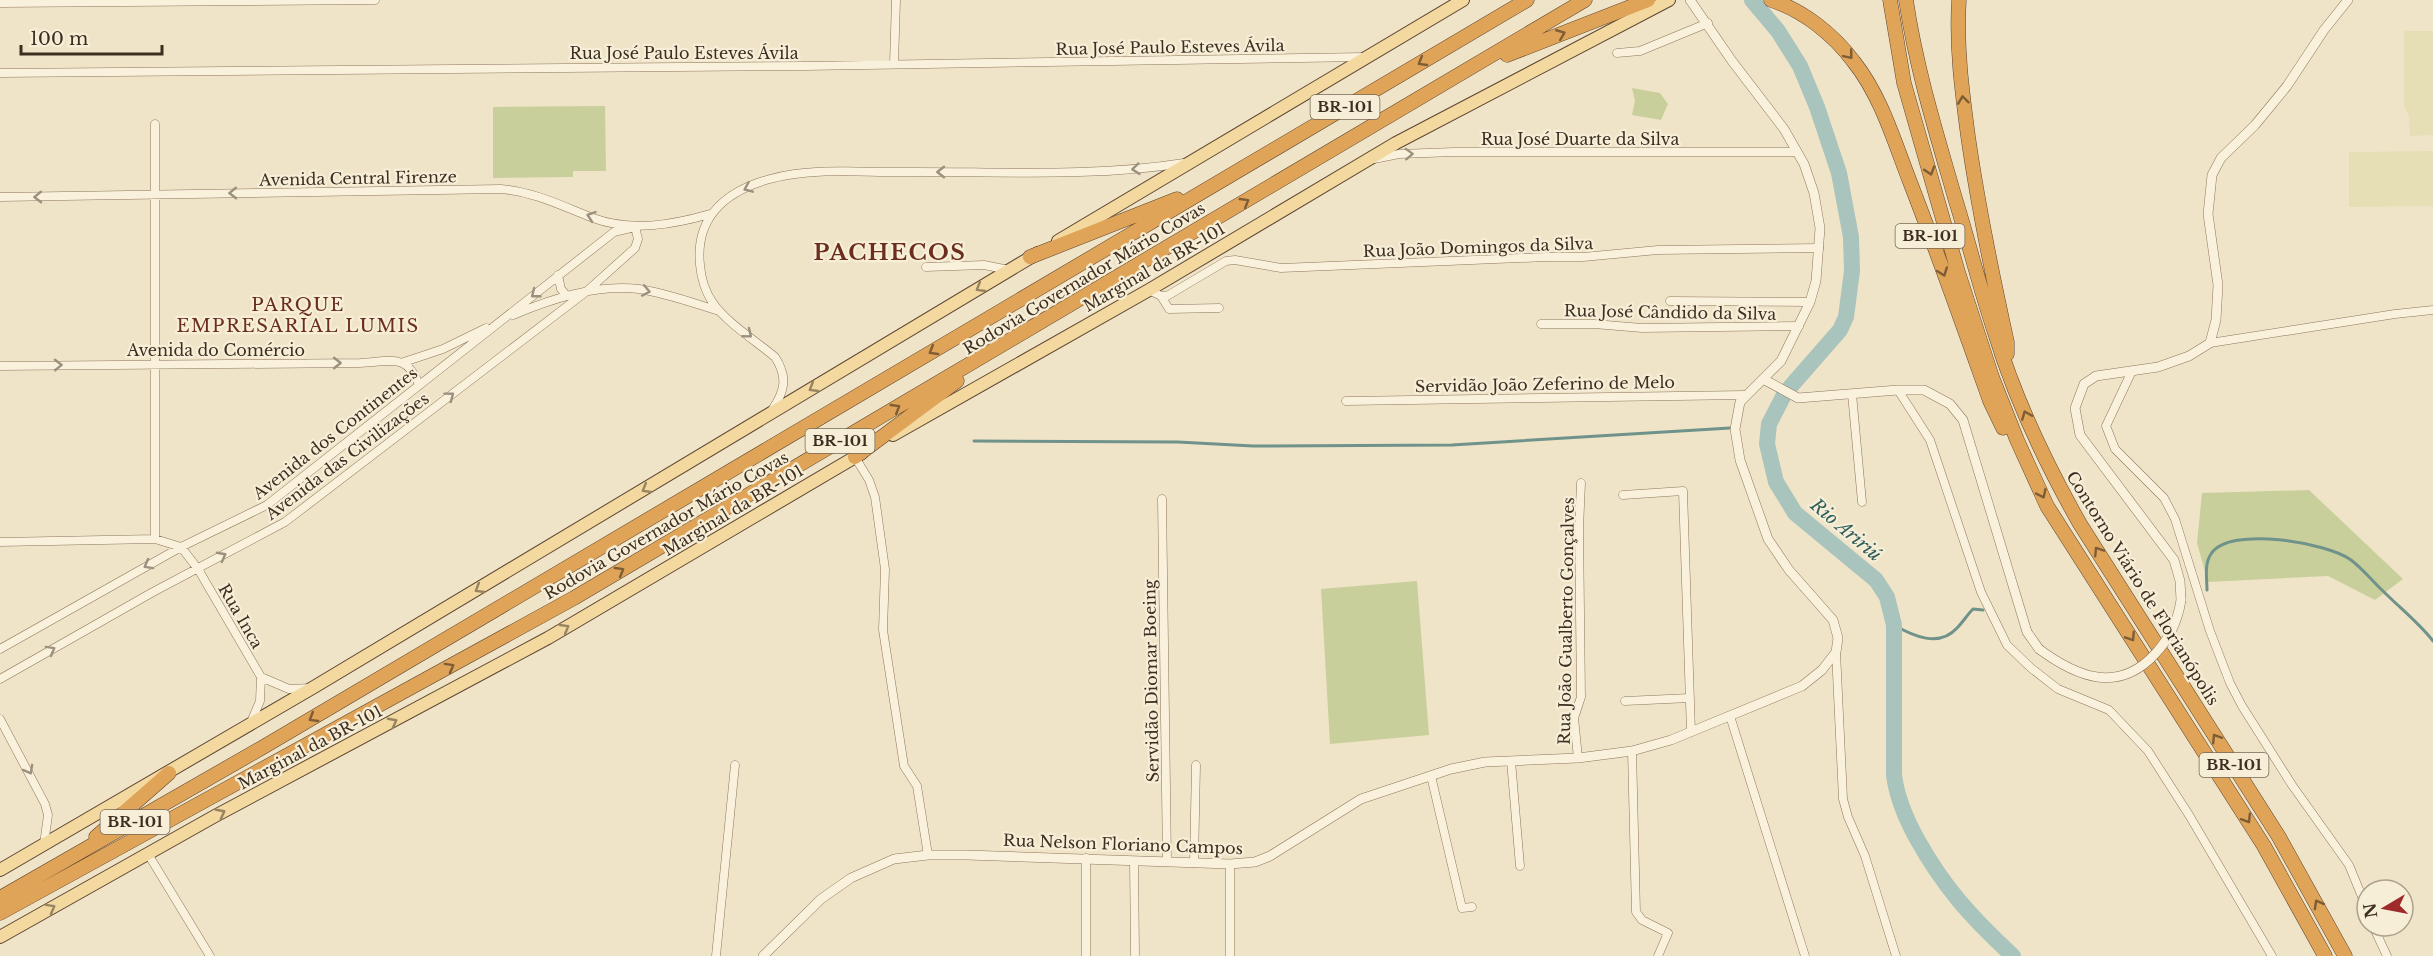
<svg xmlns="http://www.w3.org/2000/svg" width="2433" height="956" font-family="'Libre Baskerville',serif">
<rect width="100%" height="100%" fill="#f0e4c8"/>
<path fill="#e6deb5" d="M2404,31H2433V135L2410,136L2409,116L2404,106Z
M2433,151V206L2349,207V152Z"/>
<path fill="#c9cf9b" d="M1632,88L1660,93L1668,104L1661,120L1632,115L1635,101Z
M605,106L606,171H573V177L493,178V107Z
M2309,490L2403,579L2375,600L2328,576L2208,582L2197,543L2202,493Z
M1417,581L1429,735L1330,744L1321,589Z"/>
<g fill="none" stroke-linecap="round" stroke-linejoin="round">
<path stroke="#6f938a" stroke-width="3" d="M974,441L1178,442L1253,446L1452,445L1730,428
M2207,590C2207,579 2204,564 2211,554C2229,525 2328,543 2351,560C2363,569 2373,582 2384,592C2400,608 2419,623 2433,641
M1894,625C1913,636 1939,648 1957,628C1963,622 1967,615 1973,609L1983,610"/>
<path stroke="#a9c4bc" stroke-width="16" d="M1752,0L1778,31L1800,66L1817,107L1839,173L1851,237L1852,271L1846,317L1840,330L1785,393L1769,424L1767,444L1776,482L1795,513L1876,580L1887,597L1894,625V775C1897,799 1906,819 1917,839C1945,889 1972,918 2013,956"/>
<defs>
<path id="minor" d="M0,3L375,0
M1617,53L1640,51L1708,23
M894,64L896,0
M0,73L805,66L1364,57
M155,124V539
M1374,159L1399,154L1454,152H1797
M0,197L501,189C535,192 562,206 593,218C631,232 672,225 710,214
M926,267L984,265L1009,270
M558,275L561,289L567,296
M1149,290L1161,296H1167L1226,261L1235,260L1281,268L1546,257H1583L1658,250L1819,248
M1161,296L1169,309L1219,308
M1670,301L1810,302
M513,315C551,299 596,284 639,289C666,293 693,303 719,311
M1541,324H1594L1642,328L1799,326
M2210,343L2395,314L2433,310
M404,362L443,349L486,328
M0,366L360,363C389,362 407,352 419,385
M2131,373L2106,426L2115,449L2164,498L2175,519L2210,631L2230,683L2242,706L2292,785L2349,865L2367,909
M1898,390L1930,440L1981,592L2007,645L2031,668L2058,689L2109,710L2148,751L2189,815L2272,956
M1852,394L1862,502
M1346,401L1745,395
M772,410C785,391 788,377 775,357C756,341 727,323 713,303C706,293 701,278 700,265C695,217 726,191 770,179C810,168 856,172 897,172C992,171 1090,178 1184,163
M855,457L869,480L875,497L885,569L883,630L904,766L917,786L928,855
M1623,495L1683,491L1691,732
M1162,499L1167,862
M0,542L155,539L181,547L198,569L261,677L260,701L251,722
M0,649L181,547L267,505L614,232L635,227L638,239L635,248L587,291L285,522L153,592L0,679
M1836,652L1843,799L1848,817L1865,856L1896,956
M261,677L289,689L311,688
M1625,701L1690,698
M1730,716L1805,956
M0,719L45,804L48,815L44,844
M1632,751L1636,912L1642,920L1668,933L1658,956
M1578,758L1574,718L1581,697L1579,528L1581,483
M1511,761L1520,866
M1431,776L1462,908L1472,907
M148,854L210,956
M1086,858V956
M1134,861L1135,954
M1194,863L1196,765
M2373,926L2387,956
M716,956L735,765
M1230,956V864"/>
<path id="tertiary" d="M1763,379L1798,398L1898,390H1924L1950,404L1963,420L2027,632L2039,649
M2181,600L2180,581L2174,560L2080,435L2075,408L2084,384L2096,376L2158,367L2189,356L2210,343L2216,320L2218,285L2208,214L2212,175L2221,158L2255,125L2287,86L2324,30L2348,0
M763,956L821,899L851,878L894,859L928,855H967L1230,864L1255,862L1270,856L1361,799L1451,769L1485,762L1578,758L1632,751L1671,740L1802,686L1822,670L1836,652L1838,638L1833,620L1789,570L1768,539L1740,460L1735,429L1740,402L1781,361L1810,302L1816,281L1820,228L1814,193L1804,164L1784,129L1732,61L1690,0"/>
<path id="primary" d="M1058,241L1463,0
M893,435L1149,290L1396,143L1669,0
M0,870L314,687L1038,253
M0,937L215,816L548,638L862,453"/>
<path id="motorway" d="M1771,0C1804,11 1833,34 1854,62C1881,96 1894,141 1910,182C1938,254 1964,328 1990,401L2003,428
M1890,0L1904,83L1958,272L1992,377L2017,440L2047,506L2264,846L2325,956
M1906,0C1916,68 1936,132 1955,198C1969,243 1980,289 1995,333C2015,399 2046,464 2080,524L2279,837L2345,956
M1959,0C1956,46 1962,91 1968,136C1978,206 1992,274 2007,342V354
M1507,55L1648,0
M1030,257L1177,199
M855,457L957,381
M96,837L169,773
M0,898L265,746L1527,0
M0,913L574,598L1585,0"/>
</defs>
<use href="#minor" stroke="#8d765c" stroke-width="9"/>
<use href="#tertiary" stroke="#8d765c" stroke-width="10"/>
<use href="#primary" stroke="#5b4430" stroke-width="14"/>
<use href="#motorway" stroke="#5b4430" stroke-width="15"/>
<use href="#minor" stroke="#faf1dc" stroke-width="8"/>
<use href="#tertiary" stroke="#faf1dc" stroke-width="9"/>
<use href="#primary" stroke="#f3d9a0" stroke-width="12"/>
<use href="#motorway" stroke="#e0a458" stroke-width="14"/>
<defs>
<path id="tertiary-bridge" d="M2039,649C2077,677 2118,694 2155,654C2169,639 2178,620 2181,600"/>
</defs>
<use href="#tertiary-bridge" stroke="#8d765c" stroke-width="10" stroke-linecap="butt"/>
<use href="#tertiary-bridge" stroke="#faf1dc" stroke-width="9"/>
</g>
<defs><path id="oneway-chevron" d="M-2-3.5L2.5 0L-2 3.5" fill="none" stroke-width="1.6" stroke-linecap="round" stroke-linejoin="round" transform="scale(1.5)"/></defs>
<g stroke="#7e5d36">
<use href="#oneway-chevron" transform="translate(1561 34) rotate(-22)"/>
<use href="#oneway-chevron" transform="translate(1849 55) rotate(50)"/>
<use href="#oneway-chevron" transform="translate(1422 62) rotate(150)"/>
<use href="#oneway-chevron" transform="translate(1963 100) rotate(-97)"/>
<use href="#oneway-chevron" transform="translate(1930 171) rotate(73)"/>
<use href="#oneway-chevron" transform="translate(1245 202) rotate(-31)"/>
<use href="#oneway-chevron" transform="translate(1943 272) rotate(70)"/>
<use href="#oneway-chevron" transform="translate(933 351) rotate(149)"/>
<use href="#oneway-chevron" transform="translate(896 408) rotate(-31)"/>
<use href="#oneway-chevron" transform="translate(2026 415) rotate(-112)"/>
<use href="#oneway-chevron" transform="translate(2042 494) rotate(65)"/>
<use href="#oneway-chevron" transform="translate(2098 551) rotate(-123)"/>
<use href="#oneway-chevron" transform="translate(620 571) rotate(-30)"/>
<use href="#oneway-chevron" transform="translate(2131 637) rotate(57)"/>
<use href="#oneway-chevron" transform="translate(450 667) rotate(-29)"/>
<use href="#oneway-chevron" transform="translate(313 718) rotate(149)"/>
<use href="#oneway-chevron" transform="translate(2216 738) rotate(-122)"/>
<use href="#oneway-chevron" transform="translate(2247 819) rotate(58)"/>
<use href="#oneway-chevron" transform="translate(2318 904) rotate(-119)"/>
</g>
<g stroke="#9c907e">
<use href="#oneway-chevron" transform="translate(1409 154) rotate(-2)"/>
<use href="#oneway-chevron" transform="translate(1136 169) rotate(174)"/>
<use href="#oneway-chevron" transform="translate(941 172) rotate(180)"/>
<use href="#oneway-chevron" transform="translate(748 188) rotate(157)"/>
<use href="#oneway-chevron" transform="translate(233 193) rotate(179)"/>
<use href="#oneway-chevron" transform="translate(38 197) rotate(179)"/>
<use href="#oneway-chevron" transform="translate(591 216) rotate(-161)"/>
<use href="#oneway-chevron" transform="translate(646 291) rotate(11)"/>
<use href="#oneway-chevron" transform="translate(535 294) rotate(142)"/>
<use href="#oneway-chevron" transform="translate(748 334) rotate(39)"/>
<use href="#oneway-chevron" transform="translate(337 363)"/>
<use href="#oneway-chevron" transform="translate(58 365) rotate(-1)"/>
<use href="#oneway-chevron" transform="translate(450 396) rotate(-37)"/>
<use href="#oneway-chevron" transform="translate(222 556) rotate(-28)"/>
<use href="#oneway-chevron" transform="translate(148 565) rotate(151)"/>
<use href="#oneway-chevron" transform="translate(51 650) rotate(-29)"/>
<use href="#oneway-chevron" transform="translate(29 770) rotate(61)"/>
</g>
<g stroke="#988460">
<use href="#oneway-chevron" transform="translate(980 288) rotate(149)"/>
<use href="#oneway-chevron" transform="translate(813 388) rotate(149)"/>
<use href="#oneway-chevron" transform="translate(646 489) rotate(149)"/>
<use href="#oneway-chevron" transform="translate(479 589) rotate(149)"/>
<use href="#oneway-chevron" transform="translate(565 628) rotate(-30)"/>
<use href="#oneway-chevron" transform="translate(393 722) rotate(-28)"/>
<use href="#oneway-chevron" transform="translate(221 813) rotate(-28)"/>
<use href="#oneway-chevron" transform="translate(51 908) rotate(-29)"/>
</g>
<g text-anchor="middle" stroke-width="4.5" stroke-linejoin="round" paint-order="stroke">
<g fill="#f7eed8" stroke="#756857" stroke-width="1.5">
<rect x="1310.5" y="95" width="69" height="24" rx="4.5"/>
<rect x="1895.5" y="224" width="69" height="24" rx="4.5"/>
<rect x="805.5" y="429" width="69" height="24" rx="4.5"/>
<rect x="2199.5" y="753" width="69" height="24" rx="4.5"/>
<rect x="100.5" y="810" width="69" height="24" rx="4.5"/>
</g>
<g font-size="15" font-weight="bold" fill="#3d2e20">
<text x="1345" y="112">BR-101</text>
<text x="1930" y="241">BR-101</text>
<text x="840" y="446">BR-101</text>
<text x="2234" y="770">BR-101</text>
<text x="135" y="827">BR-101</text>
</g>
<g font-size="16" fill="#3d2e20" stroke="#f7eed8">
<text transform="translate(1170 47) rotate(-1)" y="6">Rua José Paulo Esteves Ávila</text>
<text x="684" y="59">Rua José Paulo Esteves Ávila</text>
<text x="1580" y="145">Rua José Duarte da Silva</text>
<text transform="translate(358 178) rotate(-1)" y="6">Avenida Central Firenze</text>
<text transform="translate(1478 247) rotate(-2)" y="6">Rua João Domingos da Silva</text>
<text transform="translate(1154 267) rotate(-30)" y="6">Marginal da BR-101</text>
<text transform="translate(1084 278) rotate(-31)" y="6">Rodovia Governador Mário Covas</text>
<text transform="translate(1670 312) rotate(1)" y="6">Rua José Cândido da Silva</text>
<text x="216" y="356">Avenida do Comércio</text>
<text transform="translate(1545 384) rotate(-1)" y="6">Servidão João Zeferino de Melo</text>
<text transform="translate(335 433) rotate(-38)" y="6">Avenida dos Continentes</text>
<text transform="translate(347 456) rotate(-37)" y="6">Avenida das Civilizações</text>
<text transform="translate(733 510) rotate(-31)" y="6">Marginal da BR-101</text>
<text transform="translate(666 525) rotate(-30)" y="6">Rodovia Governador Mário Covas</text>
<text transform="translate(2143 588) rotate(58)" y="6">Contorno Viário de Florianópolis</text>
<text transform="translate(241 616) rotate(60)" y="6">Rua Inca</text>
<text transform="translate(1566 621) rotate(-89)" y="6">Rua João Gualberto Gonçalves</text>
<text transform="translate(1151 681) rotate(-91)" y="6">Servidão Diomar Boeing</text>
<text transform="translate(310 747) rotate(-28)" y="6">Marginal da BR-101</text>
<text transform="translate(1123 844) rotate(2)" y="6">Rua Nelson Floriano Campos</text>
</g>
<g font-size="18" letter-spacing="1.5" fill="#6b2e1e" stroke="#f7eed8">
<text x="298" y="311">PARQUE<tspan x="298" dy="21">EMPRESARIAL LUMIS</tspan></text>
</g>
<g font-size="18" font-style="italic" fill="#2f5d5a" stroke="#f7eed8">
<text transform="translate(1846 530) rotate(40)" y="6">Rio Aririú</text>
</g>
<g font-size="22" font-weight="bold" letter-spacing="1.5" fill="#6b2e1e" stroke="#f7eed8">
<text x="890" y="260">PACHECOS</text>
</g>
</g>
<g transform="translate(2385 908) rotate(260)"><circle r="28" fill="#f7eed8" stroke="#ada18e" stroke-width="1.5"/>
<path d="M0-4.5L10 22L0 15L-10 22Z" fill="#9e2a2b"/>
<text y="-9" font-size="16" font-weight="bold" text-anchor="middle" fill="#3d2e20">N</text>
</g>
<path d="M21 45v9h141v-9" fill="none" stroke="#3d2e20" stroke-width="3"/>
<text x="30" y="45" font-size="18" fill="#3d2e20" stroke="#f7eed8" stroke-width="4.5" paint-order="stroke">100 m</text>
</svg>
